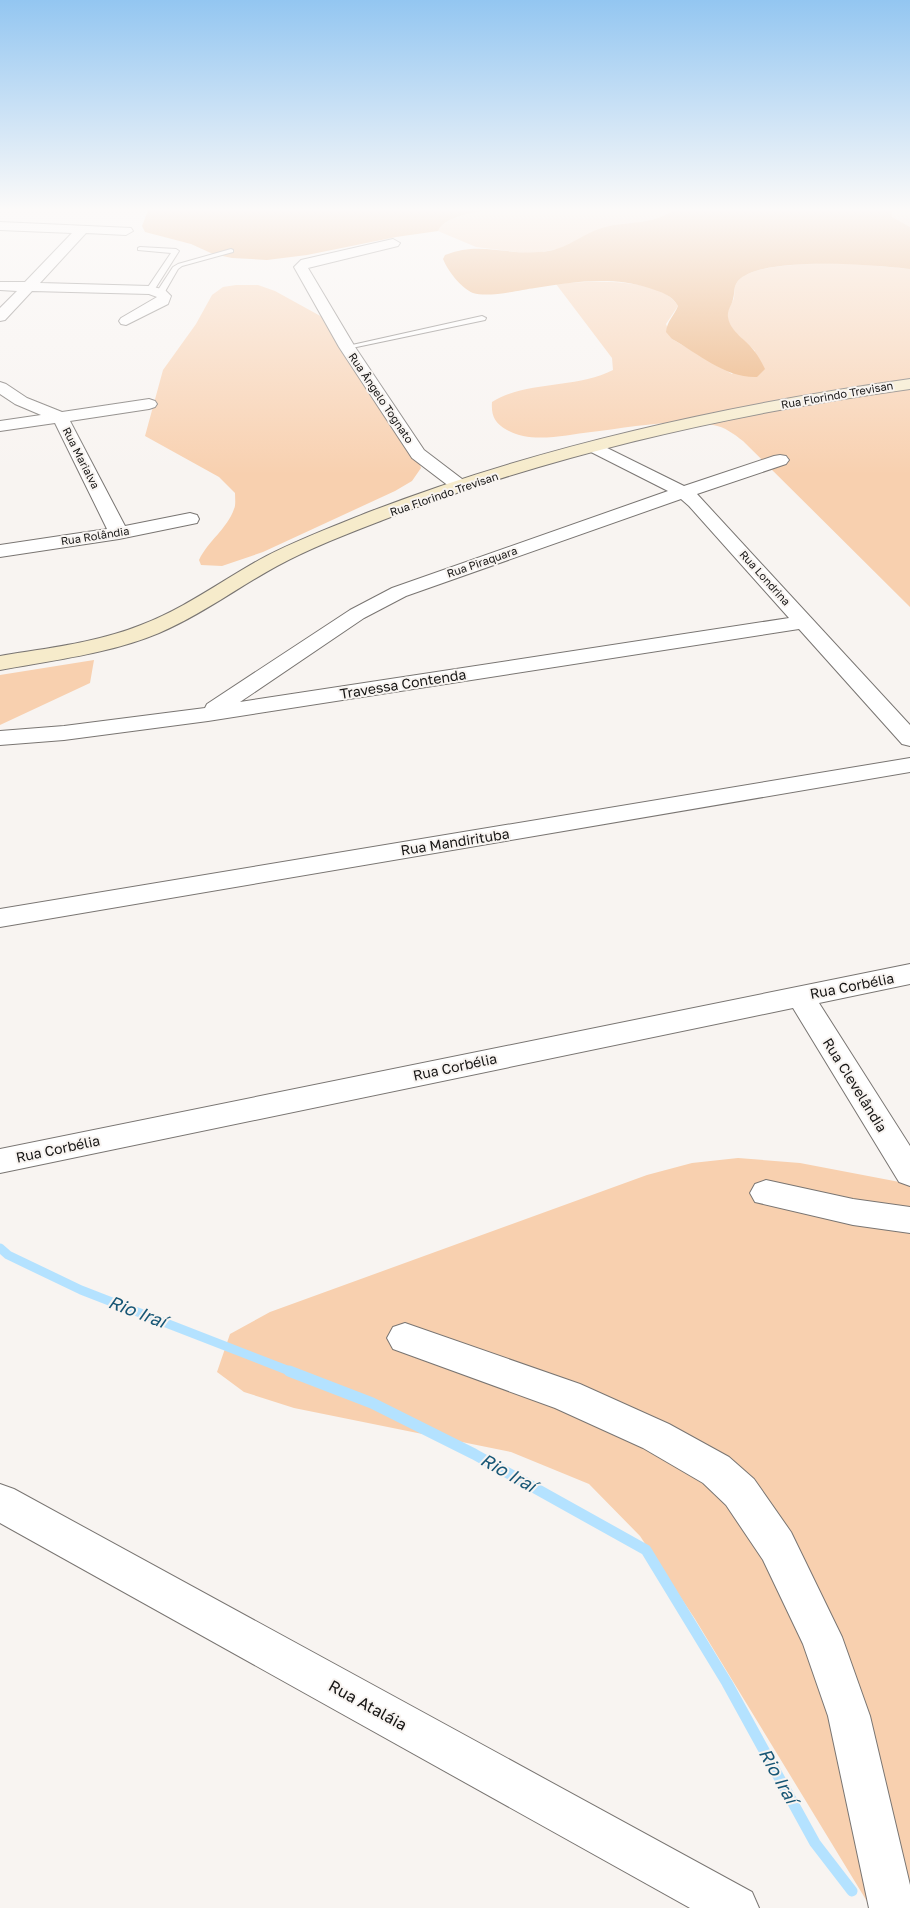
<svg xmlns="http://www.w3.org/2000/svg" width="910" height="1908" font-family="'Golos Text',sans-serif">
<rect width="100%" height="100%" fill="#f8f4f1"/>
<path fill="#f8d0af" d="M528,208H675L663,217L562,248L542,252L525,253L476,247L438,231C449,209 504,210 528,208Z
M891,208H910V227L891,217Z
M847,263L910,269V607L743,441C734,434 725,427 713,425C675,418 628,428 591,432C566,435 530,444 507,430C495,423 491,416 492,402C524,381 576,389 613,370L612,358L556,284C586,281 661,276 678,306L666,324L672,339L732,374L755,351C746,342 728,329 727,315C727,309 732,304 734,298C735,291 733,286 739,280C757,262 821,264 847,263Z
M236,285H258L275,291L324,318L415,448L421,468L412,481L395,491L263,552L222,566L201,565L199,560C208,541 227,529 234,509C236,505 235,498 235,493L219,477L145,436L163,370L196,324L212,295L223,287Z
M94,660L90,683L0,725V675Z
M738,1158L800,1163L910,1184V1908H871L695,1619L640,1536L589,1484L511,1452L294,1408L244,1392L217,1372L230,1334L270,1312L647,1175L692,1163Z"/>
<path fill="#ebac73" d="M149,208H528C504,210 449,209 438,231L396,237L307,255L267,260L232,258L213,254L191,244L145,232L142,226Z
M675,208H891L892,217L910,227V269C877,265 760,255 738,281C733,287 735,293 733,299C732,305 727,310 728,317C730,332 747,340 755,352C759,357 762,363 765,369L757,377C725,378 699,354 672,339L666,332C667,321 674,316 678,306C672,295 661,292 649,288C612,276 572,282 535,288C519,290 489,298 473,293C461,288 448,271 443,259L445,255C480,241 504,255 539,252C565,251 577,237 599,229C624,220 655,227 675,208Z"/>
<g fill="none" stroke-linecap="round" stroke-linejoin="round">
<path stroke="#b4e2ff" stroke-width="9" d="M0,1248L8,1255L81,1290L292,1372"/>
<path stroke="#b4e2ff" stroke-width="11" d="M289,1371L372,1403L474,1454L646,1550L727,1683L815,1843L852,1891"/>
<defs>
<path id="lane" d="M140,247L176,249L179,251L153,292L146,290L171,253L138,250V248Z
M231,249L233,250V252L182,266L178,269L163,295L156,293L173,267L178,264Z
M482,316L486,318L485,320L347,349L343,347Z"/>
<path id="street" d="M0,222L131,228L133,231L126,235L86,233L40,283L150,286L165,290L171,296L168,304L126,325L121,324L119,321L121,318L157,297L149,294L32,291L5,320L0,321V308L17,291L0,290V282H25L72,233L0,230Z
M393,239L400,243L398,246L308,268L355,347L424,450L466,482L469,486L466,490L460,491L454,490L412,458L339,347L294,267L301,260Z
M0,382L6,384L27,398L62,412L149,399L155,401L157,404L155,407L149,409L70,421L125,526L190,513L197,515L199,519L197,523L119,539L0,557V545L107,529L55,423L0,431V421L41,415L15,404L0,394Z
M595,442L684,486L774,456L780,455L786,456L789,460L786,464L697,494L910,725V746L902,744L799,629L208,721L64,740L0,745V731L64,726L205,708L207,704L350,610L392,588L668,491L589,451L586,447L589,443ZM681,499L689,506L789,618L240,702L364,618L406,596Z
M910,758V772L0,927V909Z
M910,964V984L819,1003L910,1146V1186L899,1182L793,1008L0,1173V1149Z
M766,1180L853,1199L910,1207V1233L853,1225L755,1202L750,1193L755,1184Z
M405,1323L580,1384L669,1424L729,1457L754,1479L791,1532L842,1637L870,1716L910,1885V1908H869L828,1716L803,1644L763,1560L726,1505L703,1483L643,1448L555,1408L393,1349L387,1338L393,1327Z
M0,1484L14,1489L752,1892L759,1908H690L0,1523Z"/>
<path id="secondary" d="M910,379V389C730,414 552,454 383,520C347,534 310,548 277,566C237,588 201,615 159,633C109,654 53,660 0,670V656C47,648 96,643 141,625C183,609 220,582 259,560C294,541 332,527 369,512C543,445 726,405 910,379Z"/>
</defs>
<use href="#lane" stroke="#797572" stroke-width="2"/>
<use href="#street" stroke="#797572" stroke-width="2"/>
<use href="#secondary" stroke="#797572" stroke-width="2"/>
<use href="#lane" fill="#fff" fill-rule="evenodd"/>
<use href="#street" fill="#fff" fill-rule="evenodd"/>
<use href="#secondary" fill="#f6ebcb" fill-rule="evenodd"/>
</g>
<linearGradient id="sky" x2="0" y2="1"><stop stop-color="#93c6f1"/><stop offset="0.44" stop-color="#fcfaf9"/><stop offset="1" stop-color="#fcfaf9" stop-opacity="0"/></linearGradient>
<rect width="910" height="475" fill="url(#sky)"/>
<g text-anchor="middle" stroke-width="4" stroke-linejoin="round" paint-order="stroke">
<g font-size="11" fill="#161514" stroke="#f8f4f1">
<text transform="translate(837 395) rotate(-10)" y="4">Rua Florindo Trevisan</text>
<text transform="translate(381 398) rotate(56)" y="4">Rua Ângelo Tognato</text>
<text transform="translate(81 458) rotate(63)" y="4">Rua Marialva</text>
<text transform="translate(444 494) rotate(-19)" y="4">Rua Florindo Trevisan</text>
<text transform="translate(95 536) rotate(-9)" y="4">Rua Rolândia</text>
<text transform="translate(482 562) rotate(-19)" y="4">Rua Piraquara</text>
<text transform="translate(765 578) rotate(48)" y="4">Rua Londrina</text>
</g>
<g font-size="14" fill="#161514" stroke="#f8f4f1">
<text transform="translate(403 684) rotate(-9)" y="5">Travessa Contenda</text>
<text transform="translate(455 842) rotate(-9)" y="5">Rua Mandirituba</text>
<text transform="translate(852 986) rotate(-11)" y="5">Rua Corbélia</text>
<text transform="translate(455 1067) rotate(-12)" y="5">Rua Corbélia</text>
<text transform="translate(855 1085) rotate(58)" y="5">Rua Clevelândia</text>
<text transform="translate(58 1149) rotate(-12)" y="5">Rua Corbélia</text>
</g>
<g font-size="16" fill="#161514" stroke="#f8f4f1">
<text transform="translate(368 1705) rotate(29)" y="6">Rua Ataláia</text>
</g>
<g font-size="18" font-style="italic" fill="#175675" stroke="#f8f4f1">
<text transform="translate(137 1312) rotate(21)" y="6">Rio Iraí</text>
<text transform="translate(508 1473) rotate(29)" y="6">Rio Iraí</text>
<text transform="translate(778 1776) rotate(61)" y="6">Rio Iraí</text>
</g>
</g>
</svg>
